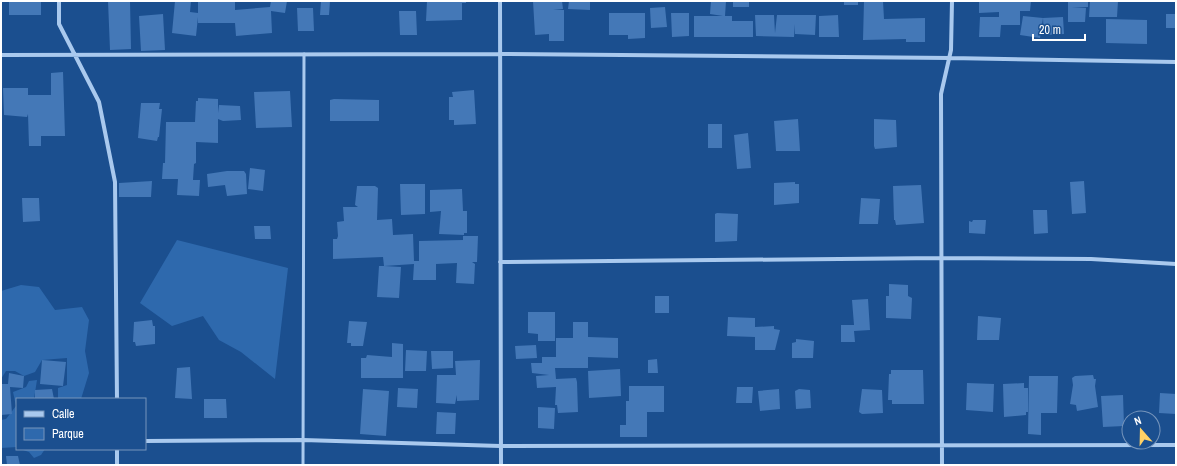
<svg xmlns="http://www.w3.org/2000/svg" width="1177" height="466" font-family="'Archivo Narrow',sans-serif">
<rect width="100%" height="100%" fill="#1b4f8f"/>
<path fill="#2e69ad" d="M177,240L288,268L275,379L241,352L219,340L203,316L172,326L140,303Z
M21,285L39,287L55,310L82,307L89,320L85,351L89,373L81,399H58V388L67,385V358L42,360L35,372L24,376L15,371H6L1,379V291Z
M37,380L34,399H17V447L1,448V420L6,419L16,406L13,392L26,387L29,381Z
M20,449H45L41,455L34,458L29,452Z"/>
<path fill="#4478b7" d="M9,1H41V15H9Z
M108,1H130L131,49L110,50Z
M175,1H191L190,12L198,13V1H235V10L270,7L271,1H287L285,13L271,11L272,33L236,36L235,23H198V17L196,36L172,33Z
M321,1H330L329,15H320Z
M427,1H466V3H462V20L426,21Z
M533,1H562L563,9L553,10H564V41H549V34L535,35Z
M569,1H590V10L568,9Z
M711,1H726L725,16H732V21H753V37H694V16H723L710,14Z
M733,1H749V7H733Z
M844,1H858V5H844Z
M864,1H883L884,19L925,18V42H906V39L863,40Z
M979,1H1031L1030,11H1020V25H1001L1000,37H979L980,17H999V12L979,13Z
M1068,1H1088V7L1072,8H1086L1085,22H1068Z
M1090,1H1118L1117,17H1089Z
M665,7L667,27L651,28L650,8Z
M297,8H313L314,31H298Z
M399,11H416L417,35H400Z
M609,13H645V38L628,39V35H609Z
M671,13H689V36L672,37Z
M163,14L165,50L141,51L139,16Z
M1166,14H1176V28H1166Z
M755,15H774L775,33L777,15H816L815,35L795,34V24L794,37L756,36Z
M838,15L839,37H819V16Z
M1023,16L1043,18L1040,38L1020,35Z
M1063,17L1064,34L1044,35L1043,18Z
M1106,19L1147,20V44L1106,43Z
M63,72L65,136H41V146H29L28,114L27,117L4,115L3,88H28V95H51V73Z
M474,90L476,124L454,125V120H449V97H453L452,92Z
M290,91L292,127L256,128L254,92Z
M198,98L218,99V113L219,105L240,106L241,120L223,121L218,119V143L196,142V163L194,164L193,180H200L199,196L177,195L178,179H162L163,163H165L166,122H195L196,101H198Z
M334,99L379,100V121H330V100Z
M141,103H160L159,109H162L159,137H158L157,141L138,138Z
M798,119L800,151H776L774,121Z
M874,119L896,120L897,147L875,149L874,146Z
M708,124H722V148H708Z
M748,133L751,168L737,169L734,135Z
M250,168L265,170L263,191L248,189Z
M227,171H244L246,174L247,194L227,196L225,185L208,187L207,174Z
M152,181L151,197H119V183Z
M1084,181L1086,213L1072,214L1070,182Z
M795,182V184H799V203L774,205V183Z
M400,184H425V214L401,215Z
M921,185L924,223L896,225L895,220H894L893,186Z
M357,186H375L378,188L377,220L392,219L393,235L413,234L414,261H419V241L463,240V236H478L477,262H472L475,264L474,284L456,283L457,263L436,264V280H413L414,264L384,266L401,267L399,298L377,297L379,266H384L383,257L333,259V239H337L338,236L337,222L344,221L343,207H358L355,205Z
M462,189L463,211H467V233H464V235L439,234L441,211L430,212V190Z
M22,198H39L40,221L23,222Z
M861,198L880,199L878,224H859Z
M1033,210H1047L1048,233L1034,234Z
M717,213L738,214L737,241L715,242V214Z
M973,220H986L985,234L969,233V221L972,222Z
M254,226H270L271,239H255Z
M889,284L908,285V296L912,298L911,319L886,318V296H889Z
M655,296H669V313H655Z
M868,299L870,330L854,331L855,342H841V325H854L852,300Z
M528,312H555V341H538V334L528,333Z
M978,316L1001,318L999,340H977Z
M728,317L755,318V327L774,326V329L780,330L775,350H755V337L727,336Z
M152,320L153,326H155V344L136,346L135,342H133L134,322Z
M349,321L367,322L363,346H351V343H347Z
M573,322H588V337L618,338V358L588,357V368H555L556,379L576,378L577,382L578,412L558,413L557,405H555L556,387L537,388L536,376L549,375L532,373L531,363H542V357H556V338H573Z
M796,339L814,341L813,358H792V343L796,342Z
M392,343L403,344V378H361V358H366L367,355L392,357Z
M536,345L537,358L516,359L515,346Z
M406,350L427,351L426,371H405Z
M431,351H453V368L432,369Z
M657,359L658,373H648V360Z
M42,360L66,362L63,386L40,384Z
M480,360L479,400L457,401V395L455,404L436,403L437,375H456L455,361Z
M190,367L192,399L175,398L177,368Z
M620,369L621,396L589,398L588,371Z
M891,370H923L924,404H892V400H888L889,374H891Z
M9,373L24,376L23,388L10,387L12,414L1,415V384H8Z
M1093,375L1094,379H1096L1095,386L1098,407L1077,411L1076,405L1070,404L1073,385L1072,378L1075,376Z
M1029,376H1058L1057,413H1041V435L1028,434Z
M967,383L994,384L993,412L966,410Z
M1024,383V388H1028V412H1026V415L1004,417L1003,384Z
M629,386H664V412H647V437H620V425H626V401H629Z
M737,387H753L752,403H736Z
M398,388L418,389L417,408L397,407Z
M52,389L54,399H35V390Z
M363,389L389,391L386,436L360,434Z
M779,389L780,409L760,411L758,391Z
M799,389L810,390L811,408L796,409L795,391Z
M862,389L882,390L883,413L862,414L859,412Z
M1160,393L1176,394V414L1159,413Z
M1123,395L1124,426L1103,427L1101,396Z
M204,399H226L227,418H204Z
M538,407L555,408L554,429L538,428Z
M437,412L456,413L455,434H436Z
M6,456H18L20,465H7Z"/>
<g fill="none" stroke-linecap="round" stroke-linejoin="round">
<path stroke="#a9c9ee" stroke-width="3" d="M303,465L304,54"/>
<path stroke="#a9c9ee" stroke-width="4" d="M59,1V24L99,102L115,182L117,399
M500,1L501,465
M1,55L501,54L950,58L1176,62
M500,262L942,258L1091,259L1176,264
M145,441L303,440L500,446L1176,445
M117,465V449
M942,465L941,94L951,50L952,1"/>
</g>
<rect width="1177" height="466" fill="none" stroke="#ffffff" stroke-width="4"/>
<rect x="16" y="398" width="130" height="52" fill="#1b4f8f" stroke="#7695bc"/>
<rect x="24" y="411" width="20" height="6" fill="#a9c9ee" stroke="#7695bc"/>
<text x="52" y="418" font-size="12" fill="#ffffff">Calle</text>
<rect x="24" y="428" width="20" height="12" fill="#2e69ad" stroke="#7695bc"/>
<text x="52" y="438" font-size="12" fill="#ffffff">Parque</text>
<g transform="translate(1141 430) rotate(340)"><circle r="19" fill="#1b4f8f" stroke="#7695bc"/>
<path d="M0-3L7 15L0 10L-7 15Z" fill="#ffd166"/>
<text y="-6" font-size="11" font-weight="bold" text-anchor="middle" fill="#ffffff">N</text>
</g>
<path d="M1033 34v6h52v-6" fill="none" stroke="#ffffff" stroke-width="2"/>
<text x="1039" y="34" font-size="12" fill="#ffffff" stroke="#1b4f8f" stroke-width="3" paint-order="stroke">20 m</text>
</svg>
